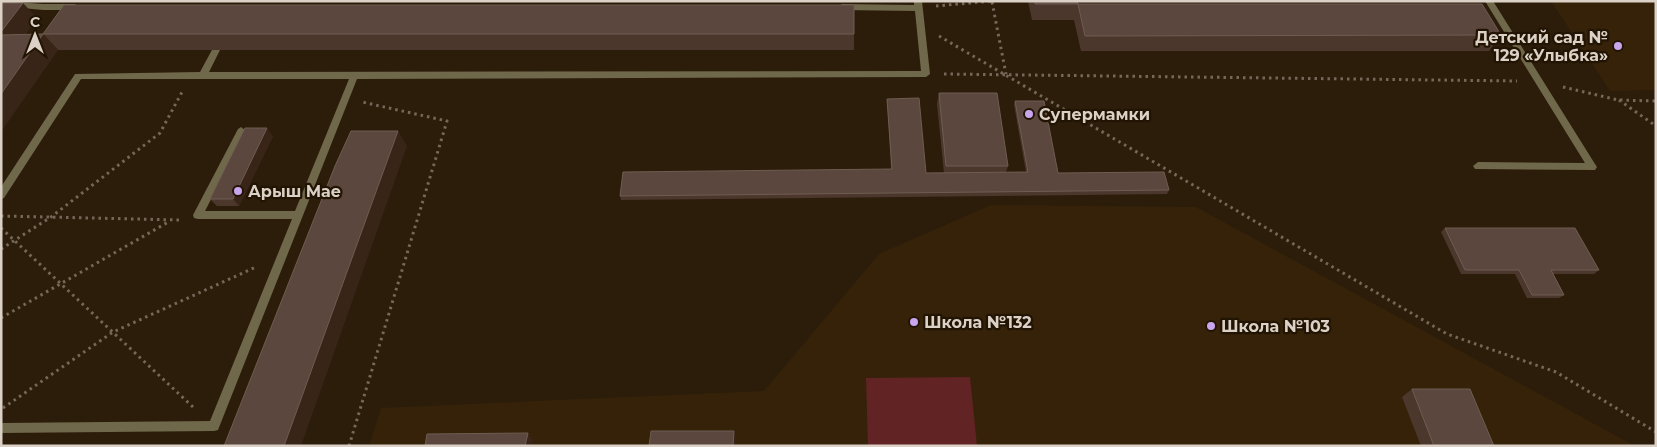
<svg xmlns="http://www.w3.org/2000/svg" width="1657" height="447" font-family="Montserrat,sans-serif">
<rect width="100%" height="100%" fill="#2c1d0b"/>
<path fill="#352209" d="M1551,1H1656V90L1610,91Z
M991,205L1196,207L1635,446H369L381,408L764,391L879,254Z"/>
<path fill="#612324" d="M970,377L977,446H868L866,378Z"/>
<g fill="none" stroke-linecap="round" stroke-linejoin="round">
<path stroke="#756859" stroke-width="3" stroke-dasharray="2.5 4" stroke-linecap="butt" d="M992,2L1006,74
M936,6L992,1
M939,36L1447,334L1556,372L1656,432
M944,74L1517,81
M1563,87L1618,100L1656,101
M1619,100L1656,126
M1,216L180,220
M1,228L193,407
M1,249L51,217L160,133L182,92
M1,318L170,221
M3,408L113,332L256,267
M349,446L447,121L362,102"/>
<path fill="#6f684a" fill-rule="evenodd" d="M1,1L43,4H75L79,7L75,10H43L1,6Z
M914,1H922L930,74L926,77L357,79L218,430L214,431L1,433V423L210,421L292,219H198L194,218L193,215L238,129L241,127L246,131L205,211H295L349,79H81L4,198L1,199V187L75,74L200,72L213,48L216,47L220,50L209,72L921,71L915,11L842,10L838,7L842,4L914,5Z
M1485,1H1493L1595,164L1597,167L1595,170L1475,169L1473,166L1478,162L1585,163Z"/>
</g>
<path fill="#4c372d" d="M1028,1H1077L1078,4L1501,35L1489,51H1081L1074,20H1032Z
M43,34H854V50H58Z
M939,93L1008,166L1006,172H1026L1014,105L1015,101L1058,173L1169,190L1167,194L621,200L620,196L891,169L887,99L926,173H944L937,104Z
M273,136L239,206H217L210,199Z
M1445,228L1599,270L1594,274H1553L1564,295L1559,298H1527L1515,274H1461L1441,232Z
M1412,389L1494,446H1421L1402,397Z"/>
<path fill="#392518" d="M23,3L37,18L15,50L1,36V32Z
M43,34L58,50L1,132V94Z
M267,128L273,136L239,206L233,199Z
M398,131L407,146L301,446H284Z
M734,431L736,439L735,446H733Z
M528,433L533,440L532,446H525Z"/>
<path fill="#5b473d" stroke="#6f5d52" d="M1035,1H1077L1078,4H1035Z
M1,3H23L1,32Z
M1078,4H1482L1501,35L1085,36Z
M64,5H854V34H43Z
M43,34L1,94V35Z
M939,93H997L1008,166H946Z
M919,98L926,173L1028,172L1015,101H1044L1058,173L1164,172L1169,190L620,196L623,172L892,169L887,99Z
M245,128H267L233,199H210Z
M351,131H398L284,446H224L335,166Z
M1445,228H1575L1599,270H1551L1564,295H1532L1519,270H1465Z
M1412,389H1470L1494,446H1434Z
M651,431H734L733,446H649Z
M528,433L525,446H425L427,434Z"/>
<g fill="#c9a5ee" stroke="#221403" stroke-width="2">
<circle cx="1618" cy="46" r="5"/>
<circle cx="1029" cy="114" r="5"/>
<circle cx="238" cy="191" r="5"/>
<circle cx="914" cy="322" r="5"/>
<circle cx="1211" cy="326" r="5"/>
</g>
<g text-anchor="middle" stroke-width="4.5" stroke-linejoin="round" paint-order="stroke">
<g font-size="16" font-weight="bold" fill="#dbd1c6" stroke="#221403" text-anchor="start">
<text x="1608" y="43" text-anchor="end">Детский сад №<tspan x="1608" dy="18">129 «Улыбка»</tspan></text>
<text x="1039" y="120">Супермамки</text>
<text x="248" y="197">Арыш Мае</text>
<text x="924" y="328">Школа №132</text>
<text x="1221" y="332">Школа №103</text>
</g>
</g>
<rect width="1657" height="447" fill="none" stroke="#dbd1c6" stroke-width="5"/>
<g transform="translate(35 35)" stroke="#221403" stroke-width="4" paint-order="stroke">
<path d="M0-4L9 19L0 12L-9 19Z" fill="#dbd1c6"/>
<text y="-8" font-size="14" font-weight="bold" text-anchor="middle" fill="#dbd1c6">С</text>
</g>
</svg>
